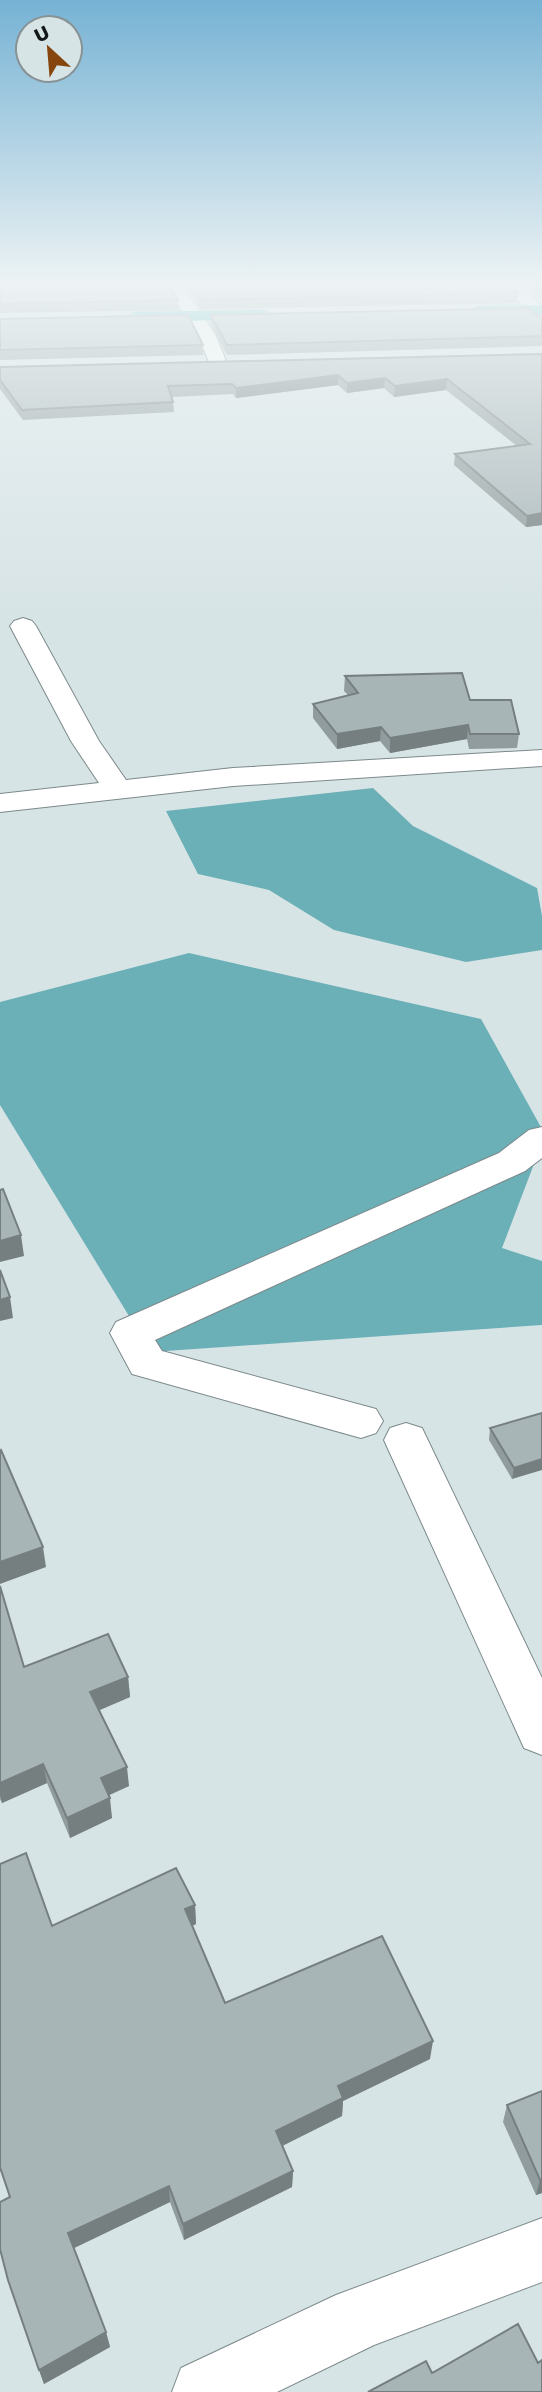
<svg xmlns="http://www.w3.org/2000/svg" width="542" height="2392" font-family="'Golos Text',sans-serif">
<rect width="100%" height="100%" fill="#d7e4e6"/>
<path fill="#6bafb7" d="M373,788L413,826L537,888L542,916V950L466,962L334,930L269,890L198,874L166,811Z
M189,953L481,1019L542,1129V1143L502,1248L542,1261V1325L151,1352L0,1105V1002Z"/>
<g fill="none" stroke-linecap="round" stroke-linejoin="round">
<defs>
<path id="minor" d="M163,280H179L216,336L227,363L225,367H211L198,336Z
M502,280H519L542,308V324L536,323Z
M23,618L32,621L36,626L99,741L126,780L233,768L542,750V766L233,786L0,812V794L99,783L71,741L10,626L14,621Z
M542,1127V1158L525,1171L155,1340L162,1351L376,1409L383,1421L376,1433L361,1438L132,1374L110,1333L116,1322L499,1153L529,1130Z
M406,1423L422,1428L542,1678V1755L524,1748L384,1440L390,1428Z
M542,2218V2282L374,2345L277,2392H172L181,2368L336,2295Z"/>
<path id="highway" d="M542,305V315L478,316L469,311L478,306Z
M264,310L273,315L270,319L135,322L126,317L135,312Z"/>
</defs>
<use href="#minor" stroke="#7d898b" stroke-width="2"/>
<use href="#highway" stroke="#bdbebe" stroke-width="2"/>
<use href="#minor" fill="#fff" fill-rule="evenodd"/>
<use href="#highway" fill="#2eb5c3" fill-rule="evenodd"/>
</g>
<path fill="#909c9d" d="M0,280L178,300V310L0,313Z
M182,280H507L518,293L517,303L201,309Z
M522,280H542V301Z
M211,315H535L542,317V346L227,355L211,324Z
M0,319L203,345V355L0,360Z
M542,354V525L526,527L454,465L455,454L517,446L446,390L394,397L384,388L347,393L338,385L236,398L233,394L172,397L173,402L174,412L23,420L0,389V367Z
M345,676L470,700L519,734L517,748L469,749L467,739L390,753L380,741L337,749L313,718V704L348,695L344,691Z
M542,1413L512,1479L489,1440L490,1428Z
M0,1586L24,1667L128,1677L130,1697L99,1710L129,1786L108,1795L112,1818L70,1838L47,1783L2,1803L0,1799Z
M0,1864L52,1926L195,1905L196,1924L192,1926L225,2003L430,2059L343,2101L342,2116L282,2146L293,2171L292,2187L184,2240L170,2202L74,2248L106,2332L110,2347L44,2384L8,2280L10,2197L0,2170Z
M542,2091V2193L536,2195L503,2122L507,2105Z"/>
<path fill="#767f80" d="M338,375V385L236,398V388Z
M385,378L384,388L347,393V383Z
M447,379L446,390L394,397L395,386Z
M542,513V525L526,527L527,516Z
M468,725L467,739L390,753V738Z
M381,727L380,741L337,749V734Z
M21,1235L24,1256L0,1262V1241Z
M10,1297L13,1318L0,1321V1300Z
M542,1459V1470L512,1479L514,1468Z
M43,1547L46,1567L0,1584V1562Z
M128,1677L130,1697L93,1713L90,1692Z
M43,1764L47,1783L2,1803L0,1795V1783Z
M127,1767L129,1786L103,1798L101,1778Z
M110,1798L112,1818L70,1838L67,1818Z
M195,1905L196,1924L186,1929L185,1909Z
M433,2041L430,2059L343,2101L342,2116L276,2149V2131L338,2086Z
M293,2171L292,2187L184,2240L183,2224Z
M542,2179V2193L536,2195L540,2180Z
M169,2186L170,2202L72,2249L68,2233Z
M106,2332L110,2347L44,2384L39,2370Z"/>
<path fill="#a8b5b7" stroke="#767f80" stroke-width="2" d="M0,280H165L178,300L0,304Z
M188,280H507L518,293L201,300Z
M532,280H542V291Z
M530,308L535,315L542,317V336L227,345L211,315Z
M188,315L203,345L0,350V319Z
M542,354V513L527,516L455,454L530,444L447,379L395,386L385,378L347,383L338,375L236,388L232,384L168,386L173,402L22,410L0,380V367Z
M462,673L470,700H511L519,734H470L468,725L390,738L381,727L337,734L313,704L358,693L345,676Z
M3,1189L21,1235L0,1241V1190Z
M0,1270L10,1297L0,1300Z
M542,1413V1459L514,1468L490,1428Z
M1,1450L43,1547L0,1562V1451Z
M0,1586L24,1667L108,1634L128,1677L90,1692L127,1767L101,1778L110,1798L67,1818L43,1764L0,1783Z
M26,1853L52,1926L176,1868L195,1905L185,1909L225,2003L382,1936L433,2041L338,2086L343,2098L276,2131L293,2171L183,2224L169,2186L68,2233L106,2332L39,2370L8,2280L0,2249V2202L10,2197L0,2167V1864Z
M542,2091V2179L540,2180L507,2105Z
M518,2324L538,2363L542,2360V2392H368L426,2361L432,2373Z"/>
<linearGradient id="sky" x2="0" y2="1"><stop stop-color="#76b2d4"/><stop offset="0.46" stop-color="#edf3f4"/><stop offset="1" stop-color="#edf3f4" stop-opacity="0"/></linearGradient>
<rect width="542" height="615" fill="url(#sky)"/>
<g transform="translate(49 49) rotate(334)"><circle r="33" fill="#d7e4e6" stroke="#889294" stroke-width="2"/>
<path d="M0-5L12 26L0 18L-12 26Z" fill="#85450c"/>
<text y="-10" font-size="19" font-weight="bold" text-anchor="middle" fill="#121718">U</text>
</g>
</svg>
